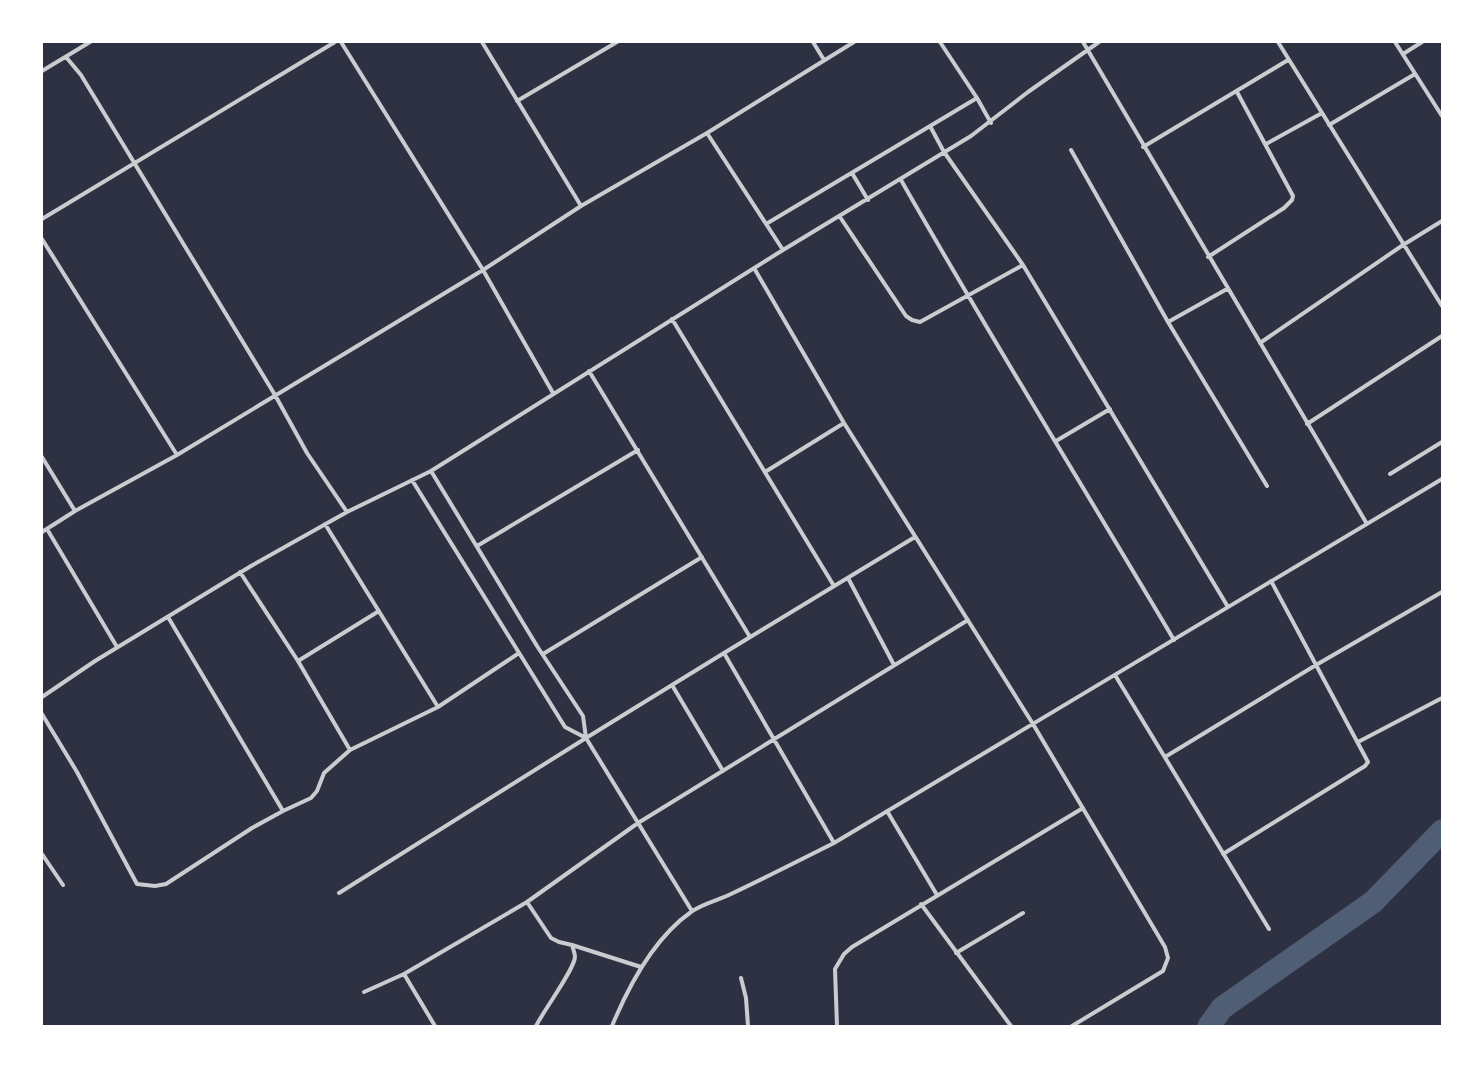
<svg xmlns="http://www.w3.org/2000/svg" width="1484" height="1068" font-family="'Noto Sans',sans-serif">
<rect width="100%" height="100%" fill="#2d3142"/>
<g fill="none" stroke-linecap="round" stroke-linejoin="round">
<path stroke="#4f5d75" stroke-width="23" d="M1209,1026L1222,1008L1373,902L1442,831"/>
<path stroke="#caccd0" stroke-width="4" d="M341,42L483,270L553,393
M482,42L581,206
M813,42L824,60
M940,42L977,98L991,123
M1083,42L1367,524
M1278,42L1442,306
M1395,42L1442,116
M1403,54L1422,42
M66,57L81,75L275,395L307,453L347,512
M42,71L90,42
M517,101L617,42
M1329,125L1415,74
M930,126L944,152L1023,265L1228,607
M707,133L783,250
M1266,144L1322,113
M1143,147L1288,60
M1071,150L1168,322L1267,486
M852,173L868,200
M901,180C989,335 1083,486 1174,640
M840,217L906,316L912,320L920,322L1023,265
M42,219L335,42
M766,224L977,98
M42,239L177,455
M1208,257L1284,208L1292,200L1293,196L1237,92
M754,268L844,423L1033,724L1165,947L1168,958L1163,971L1072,1026
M672,319L834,586
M1168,322L1227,289
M1260,343L1403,245L1442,221
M589,371L750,637
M1307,424L1442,336
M1056,441L1110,409
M42,457L75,511
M765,472L844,423
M1390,474L1442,442
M412,480L565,727L586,738L583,716L537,646L431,471
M325,524L438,707
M47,529L117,647
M42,532L75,511L177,455L483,270L581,206L707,133L854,42
M477,546L638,450
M240,572L298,661L350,750
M848,578L894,665
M168,617L283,811
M543,654L702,557
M298,661L379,611
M1115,675L1269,929
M672,685L723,771
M42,697L95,661L251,566L347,512L431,471L783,250L971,136L1028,92L1099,42
M42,714L77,772L137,884L155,886L166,884L252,828L283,811L311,798L317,791L324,773L350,750L438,707L519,653
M1358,742L1442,698
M1165,757L1316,665L1442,592
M887,811L937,895
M834,843L724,653L915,537
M42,854L63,885
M1223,854L1365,766L1368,762L1271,581
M339,893L586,738
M527,902L551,938L559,942L572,945L641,967
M921,904L1011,1026
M692,911L586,738L724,653
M956,953L1023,913
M404,974L435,1026
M741,978L746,998L748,1026
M364,992L404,974L527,902L638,823L968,620
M536,1026C544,1010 574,970 575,957C575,953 573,949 572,945
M612,1026C629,985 654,938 691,912C703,903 720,900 733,893C767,877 800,860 834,843L1442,479
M837,1026L835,969L844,954L852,947L1083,808"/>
</g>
<rect width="1484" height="1068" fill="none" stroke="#ffffff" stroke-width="86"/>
</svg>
